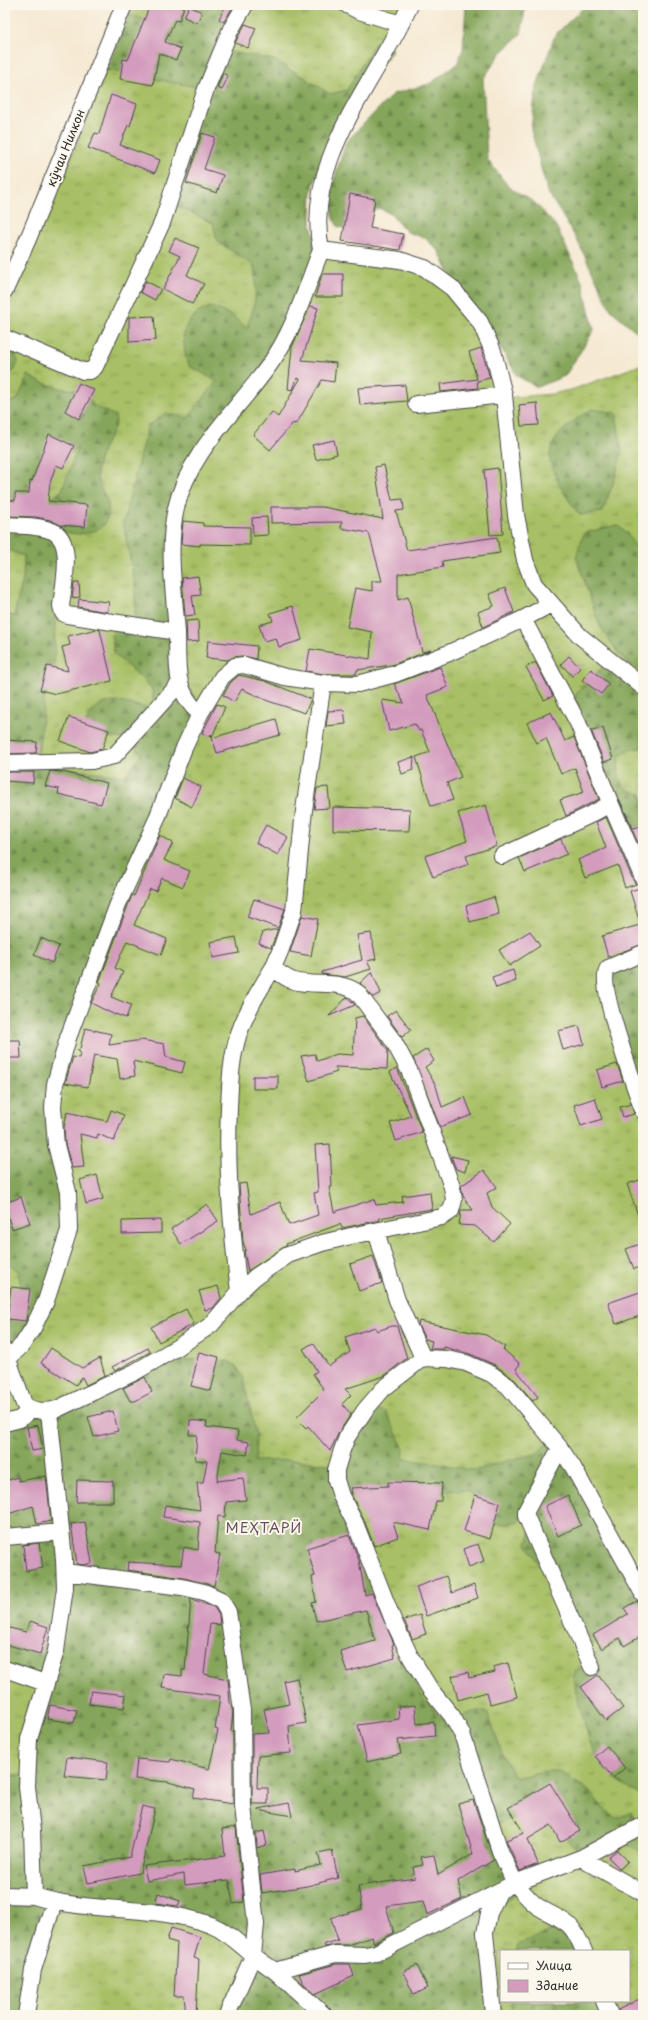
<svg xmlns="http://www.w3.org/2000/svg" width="648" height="2020" font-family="'Playpen Sans',sans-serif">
<defs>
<pattern id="grass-tufts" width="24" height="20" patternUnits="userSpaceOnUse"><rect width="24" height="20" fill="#a7c065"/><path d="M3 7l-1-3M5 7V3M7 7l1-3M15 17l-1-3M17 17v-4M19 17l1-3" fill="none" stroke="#889c53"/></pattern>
<pattern id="forest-firs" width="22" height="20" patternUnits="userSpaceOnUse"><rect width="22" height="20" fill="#85a65a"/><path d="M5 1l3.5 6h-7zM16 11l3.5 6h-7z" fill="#6d874b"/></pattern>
</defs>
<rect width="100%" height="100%" fill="#fbf7ec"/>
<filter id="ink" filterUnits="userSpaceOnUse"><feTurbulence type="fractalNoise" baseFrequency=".025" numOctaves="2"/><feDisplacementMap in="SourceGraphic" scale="8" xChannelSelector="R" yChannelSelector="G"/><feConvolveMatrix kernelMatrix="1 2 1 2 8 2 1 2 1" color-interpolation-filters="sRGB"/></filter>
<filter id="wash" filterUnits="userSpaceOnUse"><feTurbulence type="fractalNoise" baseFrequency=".012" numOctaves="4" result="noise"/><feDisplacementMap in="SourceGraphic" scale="16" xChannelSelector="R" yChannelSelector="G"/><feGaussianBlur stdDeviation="0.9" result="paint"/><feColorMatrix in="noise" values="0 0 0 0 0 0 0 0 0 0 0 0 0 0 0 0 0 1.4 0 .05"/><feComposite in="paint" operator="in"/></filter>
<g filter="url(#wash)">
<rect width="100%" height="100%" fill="#f5e9d2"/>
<path fill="url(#grass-tufts)" stroke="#697648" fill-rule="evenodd" d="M133,5H407L335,132L312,188L311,226L321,251L410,261L451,291L478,323L500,398L552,394L574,389L643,364V2015H5V305L58,189ZM501,1951H629V2001H501Z"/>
<path fill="url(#forest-firs)" stroke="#586842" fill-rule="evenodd" d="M173,5H247L224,51L274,60L307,79L330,94L347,90L375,43L393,49C361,95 301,166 311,226C313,234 318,243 321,251L288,324L202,459L177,509L173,663L199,704L53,1087L71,1189L43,1317L5,1354V1328L23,1296L18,1271L5,1260V613L14,616L23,579L24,556L5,549V529L66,541L55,619L54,674L44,701L37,765L125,776L142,754L125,739L92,735L86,723C97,692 126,703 150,709L154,705L152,690L143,679L115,655L113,649L112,639L115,623L135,624V584L123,523L147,427L166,413L188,418L217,381L189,366C180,339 180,318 210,307C226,312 236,316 246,329C256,306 258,290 254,266L217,241L213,223L172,204L207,89L106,70L129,15L165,26Z
M466,5H526L521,34L501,53L483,79L487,159L508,186L535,203L556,226L582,281L594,330L565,376L537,387L517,376L493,334L452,279L439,252L425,238L407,232L391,214L379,208L344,228L338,227L333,217L332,194L334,180L346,142L393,94L429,84L457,64L463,49Z
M586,5H643V337L611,310L576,238L547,191L531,129L536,88L555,35Z
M5,347L13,350L18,361L15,370L5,378Z
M28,375C46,387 63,389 84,391L94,406L115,416L116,423C110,438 97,456 97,472C97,488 105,492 108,504C113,527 90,537 70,533C62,531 54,527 47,524L52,498L62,490L78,447L45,474L34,508H5V404L18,399Z
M592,409L616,413L622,451L614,481L602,512L580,515C569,503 548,469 550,454C553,433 576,419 592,409Z
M617,525L627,533L643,560V673L621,657L600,626L576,557L584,533Z
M607,663L643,692V748L630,749L620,756C617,766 617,782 627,789C632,792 638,793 643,795V827L617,823L572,713L577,692Z
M643,958V1114L603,970Z
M202,1359L228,1361L236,1366L243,1377L256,1435L255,1461L296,1460L337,1465L369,1408L386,1412L404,1449L403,1458L418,1461L438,1463L465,1469L477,1470L509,1460L536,1454L549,1442L556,1453L526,1518L509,1524L478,1523L477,1500L467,1490L339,1497L422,1697L444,1721L481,1710L488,1714L504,1758L516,1778L543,1771H559L588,1790L604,1809L618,1818L631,1812L643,1831V1856L626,1841L586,1862L563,1833L539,1811L500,1822L490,1828L518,1891L500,1907L483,1935L488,1981L504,2015H231L258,1962L224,1932L127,1913L50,1911L25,2015H5V1775H28L47,1682L5,1667V1424L175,1361ZM62,1508L77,1538L90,1573L145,1572L191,1567L188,1585L127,1583L63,1586Z
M560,1458L643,1595V1616L594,1644L586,1646L527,1544L544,1485Z
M643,1626V1797L614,1778L599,1760L590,1743L573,1681L575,1672L599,1650Z
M569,1926L580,1951H515L518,1945L543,1934Z
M511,2001H600L605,2015H511Z"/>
<g id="blocks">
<path fill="#d39bbd" d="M150,5H178L184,7L179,21L175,20L165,42L181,49L176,60L159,53L153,85L120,79L123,59L128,60Z
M226,5H234L224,22L219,19Z
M189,6L202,12L197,23L184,17Z
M245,24L256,28L248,48L235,43Z
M223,73L228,76L222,90L217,88Z
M111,95L137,104L130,126L128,125L120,145L160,160L155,173L88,148L95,133L99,134Z
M202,133L215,137L204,169L223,175L217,193L186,183Z
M350,194L375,199L370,228L403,234L400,250L342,241Z
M175,238L199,248L187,275L204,284L192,304L163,289L180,256L169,251Z
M322,274H343V297H315Z
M146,281L161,289L155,300L140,292Z
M310,306L318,308L302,360L336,363L334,382L322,380L297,423L292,424L270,450L253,435L272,412L278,417L300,379L297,378L293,390L288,389L292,347Z
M154,316L156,340L129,342V317Z
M481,348L490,378L477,381L478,388L441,392L440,384L477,379L469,352Z
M79,383L94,390L79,419L65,411Z
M405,385L407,401L360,405L358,388Z
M537,403L539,425L521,426L519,405Z
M49,434L74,446L63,468L56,465L50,483L48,501L87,505L85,527L60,525L50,520L36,517L5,516V499L15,501V493H29L30,481H32Z
M334,440L337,454L316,460L312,445Z
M384,465L392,500L403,499L404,510L396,511L407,550L497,537L500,553L442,561L443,567L398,574V600L408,597L422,652L431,650L392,665L357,670L356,674H324L306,671L310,649L370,659L372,632L347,627L355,588L372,591V581H382L369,533L341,528L342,522L271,523V507H323L383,519L375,467Z
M498,468L503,534L490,535L484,470Z
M267,517L268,535L253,536L252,518Z
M183,521L203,523V526L250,527V545L200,544V546L181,544Z
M198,576L201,595L192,596L195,615L185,616L182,578Z
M74,583H79L80,597L72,598Z
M505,588L514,612L483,627L478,612L494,606L489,594Z
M79,599L109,602L107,612L78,607Z
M293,606L302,640L279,647L276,638L264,641L259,625L273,621L270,613Z
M198,620L199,641L187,642L186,621Z
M97,629L100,630L112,681L56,694L40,690L47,666L68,671L62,647L70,645L68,636Z
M208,641L257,646L256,659L243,656L234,657L228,660L206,658Z
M569,656L580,668L572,676L561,664Z
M533,663H536L553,696L544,700L526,667Z
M440,667L448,687L427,695L461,777L447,783L453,800L431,806L416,757L430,752L421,730L419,731L415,724L389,731L382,700L404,703L394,684Z
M591,669L609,684L601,694L582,680Z
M239,675L265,681L311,699L305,713L268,701L242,689L234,702L223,695L231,682Z
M217,704L225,707L212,737L211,734L210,737L202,733Z
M344,710L346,724L326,726L328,711Z
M551,712L565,741L574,737L599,799L566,816L560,800L584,792L575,768L561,774L546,738L537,743L527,723Z
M69,717L109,730L102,749L90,752L60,741Z
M276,719L280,735L217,753L212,738Z
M603,728L613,759L604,762L591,730Z
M5,740L37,742L36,753L5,754Z
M414,757L413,770L402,774L398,762Z
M50,771L63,772L107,783L101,804L58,794L59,789L45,786Z
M5,772H34L33,783L5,781Z
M183,778L201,787L192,807L175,798Z
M328,787L330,808L314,809L317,788Z
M619,799L633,828L643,826V843H638Z
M486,805L497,846L466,856L469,864L433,877L425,856L467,841L458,813Z
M333,807L410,809L409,831L333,830Z
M606,817L634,882L636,884L625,888L618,865L585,878L578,860L606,848L596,822Z
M266,825L288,837L278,855L256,843Z
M160,835L173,843L164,860L190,871L183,887L162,878L156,891L150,889L134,925L167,939L161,955L127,941L115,968L123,972L111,997L131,1005L126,1018L115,1014V1015L91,1003L101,983L99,982L127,908L132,895L134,896Z
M561,839L567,854L525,872L519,858Z
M643,887V923H640L630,891Z
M494,897L499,914L470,922L466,906Z
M254,899L285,909L278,928L247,917Z
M302,916L318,919L311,956L290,952Z
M643,924V944L608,957L602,936Z
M278,929L271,948L259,943L263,932Z
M530,931L540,946L509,966L499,950Z
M371,933L376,959L367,961L371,969L345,977L322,974V972L362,960L357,935Z
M236,937L239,953L213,958L210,942Z
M41,938L59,946L52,963L34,955Z
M513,970L516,981L496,988L492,977Z
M372,972L381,993L373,997L360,983Z
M347,997L355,1005L329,1016Z
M396,1010L411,1030L402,1037L387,1016Z
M363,1016L388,1051L387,1069L335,1067L337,1072L309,1081L301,1056L315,1054L317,1061L337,1054L353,1055L355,1018Z
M579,1026L584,1044L563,1050L558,1031Z
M85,1028L111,1034L109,1045L142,1040L164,1044L166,1057L185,1062L182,1073L133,1061L135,1076L120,1079L117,1059L94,1055L88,1087L65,1083L73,1057L79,1058L80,1052L77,1050L80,1049Z
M5,1040H20L21,1058H5Z
M427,1049L434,1061L425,1067L436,1086L442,1107L465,1097L472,1115L440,1127L413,1058Z
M617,1064L623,1081L602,1087L597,1070Z
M397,1068L422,1132L396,1141L390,1123L411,1116L390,1072Z
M253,1076H278V1089H253Z
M595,1098L602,1119L581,1126L574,1105Z
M631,1104L634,1114L623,1117L620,1107Z
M111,1110L124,1115L114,1141L98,1134L97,1138L80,1134L84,1167L72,1168L65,1144L64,1127L67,1112L107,1121Z
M330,1144L332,1187H329L334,1212L374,1199L376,1205L403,1202L402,1196L430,1192L432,1209L379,1218L380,1220L342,1228L340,1224L286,1244L287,1245L248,1271L244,1251L246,1250L243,1242L239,1184L246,1183L251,1214L280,1202L289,1225L318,1215L314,1193L318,1192L315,1145Z
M451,1156L468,1160L465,1172L456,1169Z
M484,1170L497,1187L487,1193L492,1207L510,1224L494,1242L475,1226L459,1225L461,1210H473L463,1196L461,1186Z
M97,1175L103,1199L86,1204L80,1180Z
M643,1179V1224H641L627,1184Z
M21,1197L30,1223L12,1229L5,1209V1203Z
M207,1204L218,1221L181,1244L171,1229Z
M161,1220V1233L122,1234V1221Z
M643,1243V1266L634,1269L626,1249Z
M373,1256L382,1283L359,1291L350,1264Z
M218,1286L221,1298L213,1308L205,1310L199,1291Z
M11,1287L30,1289L26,1321L7,1319Z
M643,1291V1315L616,1324L608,1303Z
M186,1309L194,1324L159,1342L151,1327Z
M419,1321L486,1335L505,1347L503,1349L520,1364L516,1369L538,1397L533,1401L515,1380L495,1365L470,1354L444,1347V1349H430L432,1341L425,1339L418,1325Z
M392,1326H397L407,1358L384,1376L345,1389L351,1395L342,1404L351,1414L339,1432L330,1451L308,1426L306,1428L296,1418L324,1390L313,1374L317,1371L303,1349L313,1343L329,1366L350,1352L345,1337L375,1327L377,1331Z
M51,1348L82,1368L100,1358L105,1376L86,1385L82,1377L76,1385L41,1363Z
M148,1348L150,1352L115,1371L112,1367Z
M199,1352L219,1357L211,1391L191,1386Z
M145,1377L152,1392L135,1401H130L123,1388Z
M113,1411L118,1431L94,1437L88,1417Z
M190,1420L207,1422L206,1427L238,1431L237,1440L249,1442L247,1455L222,1451L217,1481L243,1478L246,1500L226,1502L225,1517L218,1516L215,1553L220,1554L214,1586L184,1578L127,1570L128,1562L181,1565L184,1547L198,1550L200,1522L163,1517L165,1505L200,1510L197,1483H203L207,1461L195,1460L197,1435H189Z
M38,1425L43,1449L32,1451L27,1427Z
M46,1476L51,1521L37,1524L33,1506L5,1515V1481L18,1477L19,1481Z
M77,1480L113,1481V1502H76Z
M388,1482L442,1483L441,1501H436L430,1530L393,1522L398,1537L374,1546L364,1520L352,1496L351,1488L388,1486Z
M475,1495L500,1503L490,1539L464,1531Z
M568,1495L581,1525L558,1536L545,1506Z
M85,1522L92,1563L84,1565L77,1564L71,1524Z
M349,1535L359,1560L365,1595L372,1593L394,1644L392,1645L395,1658L347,1672L340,1651L375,1641L366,1610L316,1621L312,1603L316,1602L312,1577L315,1576L307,1548Z
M39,1543L43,1568L26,1571L23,1545Z
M478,1544L484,1561L469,1567L463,1549Z
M446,1576L452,1593L474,1585L478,1598L426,1616L416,1587Z
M191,1599L214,1607L219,1615L220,1625L210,1624L204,1674L228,1679L230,1703L233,1711L231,1731L233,1732V1804L193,1798L195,1789L168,1782L135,1779L137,1759L170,1762L171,1759L209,1769L218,1730L215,1729L220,1696L162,1688L164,1674L182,1676V1670H185Z
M637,1601L643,1610V1635L624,1646L620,1638L602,1649L593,1635L628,1614L624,1608Z
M420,1615L426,1634L412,1639L404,1620Z
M30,1621L48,1627L40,1654L5,1644V1627L26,1632Z
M508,1663L517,1697L490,1704L487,1692L458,1700L452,1676L468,1672L469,1678L495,1672L493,1667Z
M598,1675L623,1708L606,1721L581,1687Z
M297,1678L306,1723L289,1726L291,1753L258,1756L257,1788H268V1804H252V1734L269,1733L264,1709L289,1704L284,1681Z
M91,1691L126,1695L124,1708L89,1704Z
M50,1705L77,1710L74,1723L47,1719Z
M415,1705L417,1724L434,1722L435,1736L398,1740L401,1754L367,1762L358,1725L399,1719L398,1707Z
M607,1746L625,1768L613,1778L595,1756Z
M67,1757L108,1762L106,1780L64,1776Z
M550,1783L580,1831L560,1842L551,1825L528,1839L538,1864L520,1871L506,1840L524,1833L508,1808Z
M473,1800L494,1860L458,1881L462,1899L427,1915L423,1901L386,1906L394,1933L374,1943L372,1937L347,1945H335L325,1947L324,1944L338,1940L331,1918L362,1909L358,1886L415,1878L413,1867L423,1865L421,1857L434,1855L438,1875L473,1854L458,1804Z
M289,1803L292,1816L258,1810V1809Z
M142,1806L155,1809L140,1873L88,1883L84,1866L130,1857Z
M236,1827L244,1902L233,1904L229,1880L185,1885L184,1874L147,1881L144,1866L225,1856L222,1829Z
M264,1831L267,1845L257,1848L256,1833Z
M332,1850L338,1878L307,1886L262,1893L260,1875L295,1869V1871L321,1865L318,1853Z
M617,1850L628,1861L620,1869L608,1857Z
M158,1893L180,1901L178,1906L155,1903Z
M171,1928L200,1937L194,1958L199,1959L196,2015H186L184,1996H174L177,1943L167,1940Z
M336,1964H350L354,1976L315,1994L303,1983L299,1974Z
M417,1965L428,1988L414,1995L403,1972Z
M643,1997V2015H619L618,2010Z"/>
</g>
</g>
<g filter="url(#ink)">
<use href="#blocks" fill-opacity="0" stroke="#494844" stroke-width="1"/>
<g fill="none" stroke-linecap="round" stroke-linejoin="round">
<defs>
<path id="minor" d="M347,5L359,11L401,24
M410,5C376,83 303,159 321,250L400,260L425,268L452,288L480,322L493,351L504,395L516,515L525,560L534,584L580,636L643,687
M5,290L28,239L124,5
M5,338L83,371H90L95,367L162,223L206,89L230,31L245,5
M416,404L504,395
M5,525C20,526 38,525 52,531C75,540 63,587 61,606L63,613L67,615L177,632C178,665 173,691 200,714
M523,619L578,723L612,807L643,878
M177,632C174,592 167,547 176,508C189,451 238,410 270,364C294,331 306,288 321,250
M5,763L92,761L114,756L179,684
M502,856L588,816L610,804
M643,953L608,968C596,983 636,1089 643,1111
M376,1231L397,1300L423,1358
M239,1292C232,1231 226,1170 229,1108C230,1083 231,1057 239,1033C247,1010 260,989 273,968
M5,1351L24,1404C32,1412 47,1412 57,1409L135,1372L178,1347L211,1325L239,1292L255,1277L288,1255L322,1243L351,1236L442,1217L451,1211L454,1200L452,1187L410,1072L394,1042L358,993C341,979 314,987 294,981C287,979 279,973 273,968L281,949L294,911L304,810L323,683L358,684L395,674L449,653L523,619L551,604
M8,1359L22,1345L33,1328L46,1301L69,1230L68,1192L56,1145L53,1107L55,1084L68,1038L118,904L156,821L184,748L200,714L222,677L235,666L244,665L285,677L323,683
M5,1423L20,1419L31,1409
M560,1448L526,1511V1516L592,1667
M5,1537L61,1532
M65,1572L182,1587L204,1592L221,1600L228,1612L242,1710L243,1806L256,1924L253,1956L227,2015
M643,1594L573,1467L560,1448L508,1386L491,1374L466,1363L447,1359L423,1358L383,1389L365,1410L347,1437L342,1450L336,1470V1480L341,1496L355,1523L393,1620L410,1656L430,1689L452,1716L462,1734L500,1851L515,1883L581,1858L643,1825
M5,1669L45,1683
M581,1858L643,1893
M5,1895L34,1896L32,1830L27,1787L29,1739L56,1651L65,1588L64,1559L49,1411
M34,1896C91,1914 155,1904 211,1925C228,1932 239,1944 253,1955C260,1961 268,1966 275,1971L335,1954L365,1955L376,1953L515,1883C522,1891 529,1900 537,1906C565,1924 569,1916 584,1951
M275,1971L324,2015
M604,2001L610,2015
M26,2015L33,1970L54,1902
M493,2015L485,1933L489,1913L499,1892"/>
</defs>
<use href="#minor" stroke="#494844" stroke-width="18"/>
<use href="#minor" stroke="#fff" stroke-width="16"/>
</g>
</g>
<g text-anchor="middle" stroke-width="4" stroke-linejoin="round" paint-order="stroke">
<g font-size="12" fill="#2b2b2b" stroke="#fbf7ec">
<text transform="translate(66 148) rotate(-68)" y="4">кӯчаи Нилкон</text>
</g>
<g font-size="14" letter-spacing="1" fill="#66525e" stroke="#fbf7ec">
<text x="264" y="1533">МЕҲТАРӢ</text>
</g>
</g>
<rect width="648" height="2020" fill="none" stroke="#fbf7ec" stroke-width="20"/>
<rect x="500" y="1950" width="130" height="52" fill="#fbf7ec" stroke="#a8a59f"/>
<rect x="508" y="1963" width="20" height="6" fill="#ffffff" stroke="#a8a59f"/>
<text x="536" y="1970" font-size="12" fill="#2b2b2b">Улица</text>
<rect x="508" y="1980" width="20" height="12" fill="#d39bbd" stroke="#a8a59f"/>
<text x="536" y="1990" font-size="12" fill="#2b2b2b">Здание</text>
</svg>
